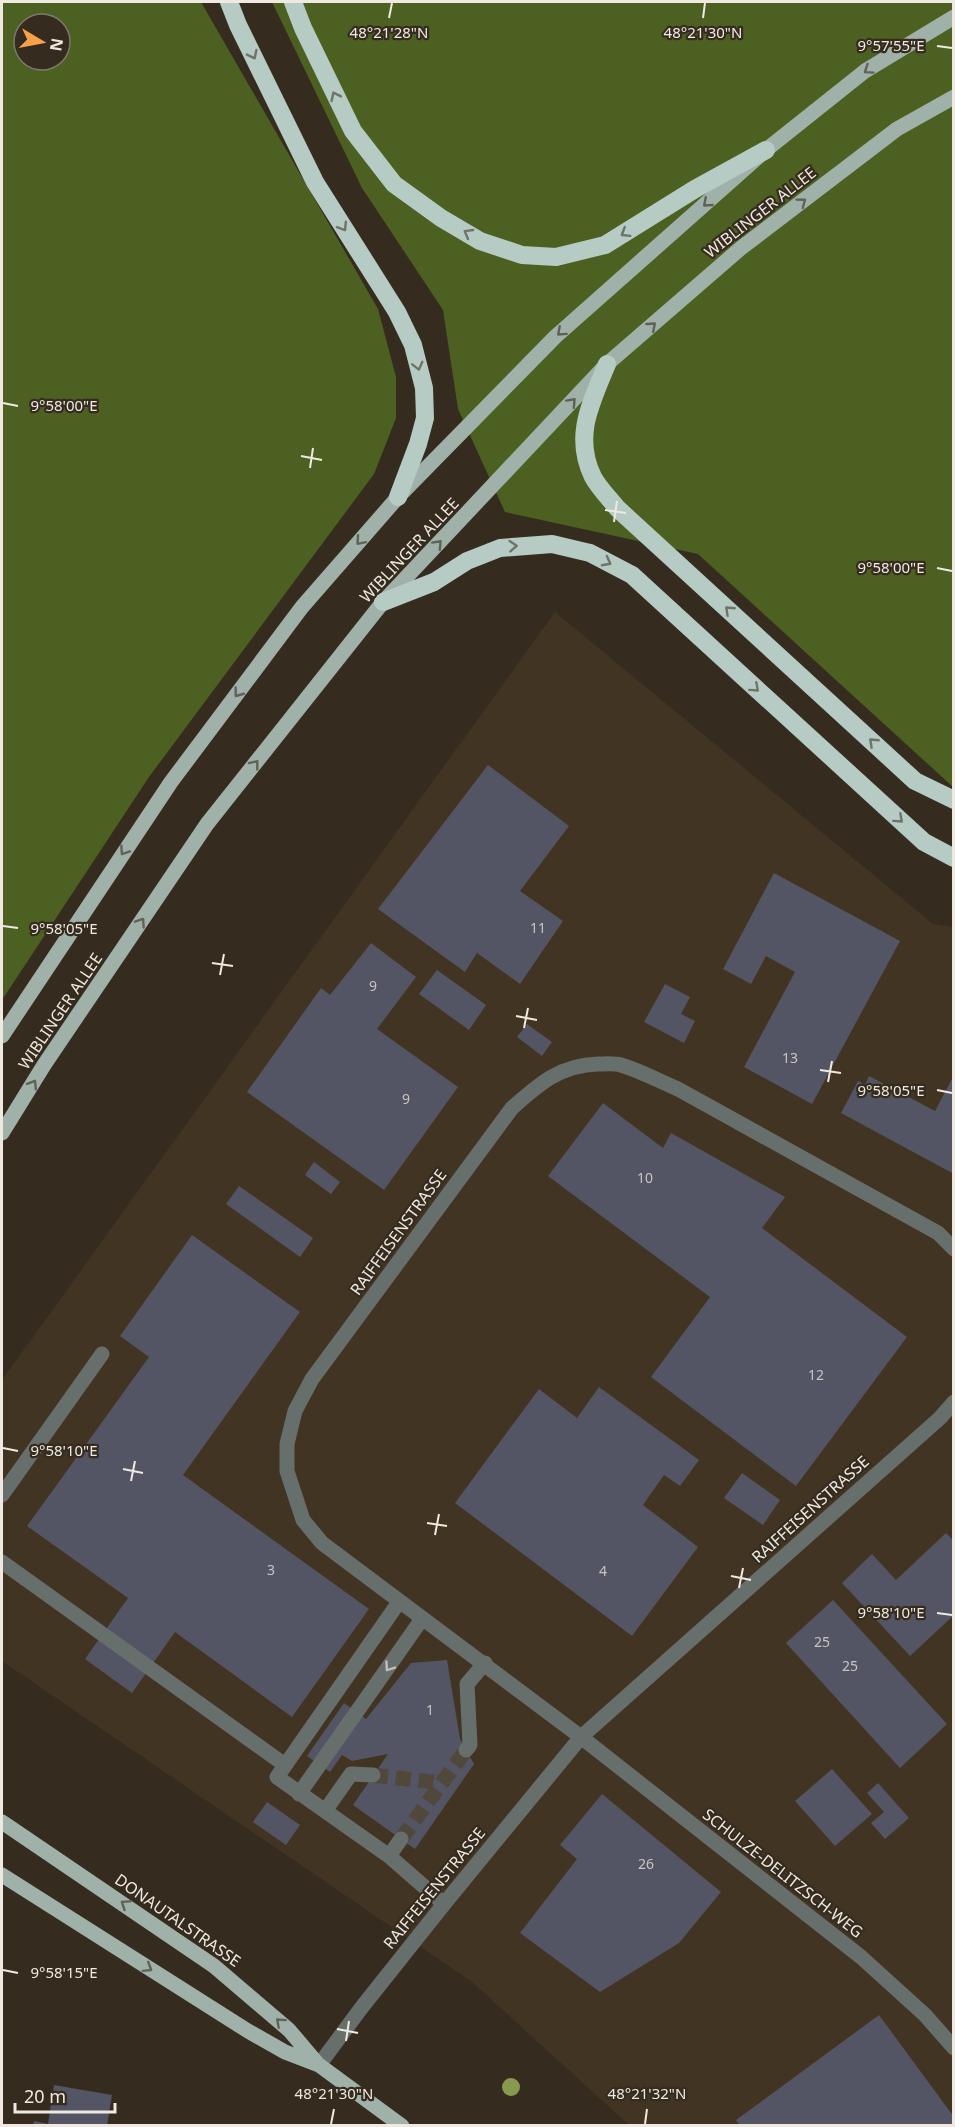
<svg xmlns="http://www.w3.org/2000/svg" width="955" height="2127" font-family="'Noto Sans',sans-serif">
<rect width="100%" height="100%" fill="#352c1f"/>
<path fill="#413422" d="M555,612L933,924L953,927V2125H629L472,1982L2,1661V1380Z"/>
<path fill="#4c6021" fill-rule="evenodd" d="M2,2H201L378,309L396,377V418L374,474L149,777L2,1000ZM24,24H60V60H24Z
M272,2H953V787L698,554L505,512L458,409L443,310L362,188Z"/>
<path fill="#545564" d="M488,765L569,826L520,891L563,921L520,984L477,953L465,972L378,909Z
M774,873L900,941L812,1104L744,1067L795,972L766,956L751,984L723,969Z
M371,943L416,977L377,1029L458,1087L384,1190L247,1092L321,988L330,995Z
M437,970L486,1005L469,1030L419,994Z
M665,984L690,997L681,1014L695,1021L684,1043L644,1022Z
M527,1024L552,1042L542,1056L517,1037Z
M954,1075V1174L841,1113L858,1081L865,1085L869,1076L935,1111Z
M603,1103L663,1148L671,1133L785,1197L762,1228L907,1337L796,1486L651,1377L710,1297L548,1176Z
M314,1162L340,1182L331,1194L305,1175Z
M239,1186L313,1238L300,1257L226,1204Z
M192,1235L300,1312L183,1475L369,1609L292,1717L175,1632L132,1693L85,1659L128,1598L27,1526L149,1357L120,1336Z
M599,1387L699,1460L680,1486L664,1475L643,1505L698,1547L632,1636L455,1503L539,1389L577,1418Z
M742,1473L780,1500L763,1525L724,1498Z
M946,1533L954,1541V1615L910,1656L842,1583L872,1554L896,1580Z
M833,1600L947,1724L900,1768L786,1643Z
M447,1660L460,1739L474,1764L415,1849L353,1805L388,1754L352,1761L342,1755L330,1772L307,1756L344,1703L366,1719L411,1663Z
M832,1769L872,1814L835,1846L795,1801Z
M878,1783L909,1818L885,1839L871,1823L884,1812L867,1793Z
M602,1794L721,1892L679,1943L600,1992L520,1933L577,1859L560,1845Z
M267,1802L300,1825L286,1845L253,1822Z
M879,2015L954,2117V2126H740L736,2120Z
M54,2085L112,2095L107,2126H33L34,2121L48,2124Z"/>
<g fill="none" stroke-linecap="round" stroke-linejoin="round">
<path stroke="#51483c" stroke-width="15" stroke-dasharray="15 8" stroke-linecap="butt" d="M373,1775L441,1783
M401,1839L466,1750"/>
<path stroke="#676f6c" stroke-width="15" d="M954,1249L938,1233L678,1089C659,1081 641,1071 621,1065C614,1063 605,1064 598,1064C560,1065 539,1084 512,1108L312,1379L295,1411L287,1444V1471L303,1520L322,1543L581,1737L861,1957L925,2015L954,2048
M2,1495L102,1354
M2,1562L285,1765
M399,1602L277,1777L389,1856L444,1904
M466,1750L470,1745L467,1684L485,1663
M299,1794L422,1619
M325,1811L351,1774L373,1775
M389,1856L401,1839
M319,2065L362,2007L444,1904L581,1737L940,1418L954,1402"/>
<path stroke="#a0b1aa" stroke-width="15" d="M2,1036L171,782L302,607L398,497L555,337L766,150L865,71L954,17
M2,1133L44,1065L207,824L383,602L607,364L741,248L897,129L954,97
M2,1822L214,1966L289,2030L317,2063
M2,1875L248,2031L285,2052L319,2065L402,2126"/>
<path stroke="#b6cbc3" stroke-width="18" d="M229,2L238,25L315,182L397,312L413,345L424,388L425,418L418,444L398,497
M293,2L303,28L353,131L394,184L441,218L480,241L522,255L556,257L605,245L695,189L766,150
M607,364C591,403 573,436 593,477C599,488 609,498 617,508L915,781L954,800
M383,602L434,582L467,561L500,548L552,544L590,553L632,575L924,842L954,858"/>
</g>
<circle fill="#889950" cx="511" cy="2087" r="9"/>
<defs><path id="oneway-chevron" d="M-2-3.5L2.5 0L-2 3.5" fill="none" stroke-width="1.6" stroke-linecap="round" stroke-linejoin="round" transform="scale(1.5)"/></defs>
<g stroke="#6f7469">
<use href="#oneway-chevron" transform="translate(253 55) rotate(64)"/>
<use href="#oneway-chevron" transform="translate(335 96) rotate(-116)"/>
<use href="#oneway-chevron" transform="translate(343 227) rotate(58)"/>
<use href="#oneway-chevron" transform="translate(468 233) rotate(-150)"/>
<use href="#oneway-chevron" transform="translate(625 233) rotate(148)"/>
<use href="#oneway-chevron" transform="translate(418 366) rotate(76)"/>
<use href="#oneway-chevron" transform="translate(513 546) rotate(-4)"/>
<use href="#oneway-chevron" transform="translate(607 562) rotate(28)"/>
<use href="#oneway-chevron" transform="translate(729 610) rotate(-137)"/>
<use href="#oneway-chevron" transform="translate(755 688) rotate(42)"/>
<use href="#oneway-chevron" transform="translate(873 742) rotate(-137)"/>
<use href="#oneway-chevron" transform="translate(899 819) rotate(42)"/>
</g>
<g stroke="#606157">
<use href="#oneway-chevron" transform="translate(868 70) rotate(146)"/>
<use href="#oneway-chevron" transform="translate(802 202) rotate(-37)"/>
<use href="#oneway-chevron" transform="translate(707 203) rotate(139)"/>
<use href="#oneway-chevron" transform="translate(652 326) rotate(-41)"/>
<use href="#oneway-chevron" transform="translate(561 332) rotate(138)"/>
<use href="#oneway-chevron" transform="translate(572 402) rotate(-47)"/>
<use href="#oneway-chevron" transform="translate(360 541) rotate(131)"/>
<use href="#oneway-chevron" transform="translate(438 544) rotate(-47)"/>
<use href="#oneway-chevron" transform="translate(238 693) rotate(127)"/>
<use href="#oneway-chevron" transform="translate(255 764) rotate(-52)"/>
<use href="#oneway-chevron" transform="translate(124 851) rotate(124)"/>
<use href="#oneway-chevron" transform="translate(141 922) rotate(-56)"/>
<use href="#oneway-chevron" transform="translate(33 1084) rotate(-58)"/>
<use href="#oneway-chevron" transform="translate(125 1904) rotate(-146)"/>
<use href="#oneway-chevron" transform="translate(148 1968) rotate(32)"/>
<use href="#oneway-chevron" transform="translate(280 2022) rotate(-138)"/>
</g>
<use stroke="#bfbeb8" href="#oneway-chevron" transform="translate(389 1667) rotate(125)"/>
<path fill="none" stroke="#efe9e1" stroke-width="2" d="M389,18L392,3M703,18L705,3M937,46L952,48M3,403L18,406M301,456L322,460M310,468L313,448M605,510L626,513M614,522L617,501M937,568L952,571M3,926L18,928M212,963L233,966M220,975L224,954M516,1016L537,1020M524,1028L528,1008M820,1070L841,1073M828,1082L832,1061M937,1090L952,1093M3,1448L18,1451M123,1469L143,1473M131,1481L135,1461M427,1523L447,1526M435,1535L439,1514M731,1576L751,1580M739,1588L743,1568M937,1613L952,1615M3,1970L18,1973M337,2029L358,2033M346,2041L349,2021M331,2124L334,2109M645,2124L647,2109"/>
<g text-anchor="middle" stroke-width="4.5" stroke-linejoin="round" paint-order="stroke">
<g font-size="14" fill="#c8c4c2">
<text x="538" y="933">11</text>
<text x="373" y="991">9</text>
<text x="790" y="1063">13</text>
<text x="406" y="1104">9</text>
<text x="645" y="1183">10</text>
<text x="816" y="1380">12</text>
<text x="271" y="1575">3</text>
<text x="603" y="1576">4</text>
<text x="822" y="1647">25</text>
<text x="850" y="1671">25</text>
<text x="430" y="1715">1</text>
<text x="646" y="1869">26</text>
</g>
<g font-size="16" fill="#efe9e1" stroke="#352c1f">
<text transform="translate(760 212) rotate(-38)" y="6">WIBLINGER ALLEE</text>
<text transform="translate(409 550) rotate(-47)" y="6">WIBLINGER ALLEE</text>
<text transform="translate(60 1011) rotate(-56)" y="6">WIBLINGER ALLEE</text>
<text transform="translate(398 1232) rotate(-54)" y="6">RAIFFEISENSTRASSE</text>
<text transform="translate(810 1509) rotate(-42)" y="6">RAIFFEISENSTRASSE</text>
<text transform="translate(783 1873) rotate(38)" y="6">SCHULZE-DELITZSCH-WEG</text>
<text transform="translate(434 1888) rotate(-51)" y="6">RAIFFEISENSTRASSE</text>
<text transform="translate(178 1920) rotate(35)" y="6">DONAUTALSTRASSE</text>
</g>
</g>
<g font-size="15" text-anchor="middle" fill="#efe9e1" stroke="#352c1f" stroke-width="4.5" stroke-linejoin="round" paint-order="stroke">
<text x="389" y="38">48°21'28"N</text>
<text x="703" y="38">48°21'30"N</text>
<text x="891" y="51">9°57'55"E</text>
<text x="64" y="411">9°58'00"E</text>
<text x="891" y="573">9°58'00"E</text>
<text x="64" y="934">9°58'05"E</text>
<text x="891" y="1096">9°58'05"E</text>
<text x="64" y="1456">9°58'10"E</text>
<text x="891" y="1618">9°58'10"E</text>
<text x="64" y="1978">9°58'15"E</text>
<text x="334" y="2099">48°21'30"N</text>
<text x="647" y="2099">48°21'32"N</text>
</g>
<rect width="955" height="2127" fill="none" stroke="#efe9e1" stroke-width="6"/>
<g transform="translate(42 42) rotate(100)"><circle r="28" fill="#352c1f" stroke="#7f786d" stroke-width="1.5"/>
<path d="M0-4.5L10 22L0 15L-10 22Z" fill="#f8a14b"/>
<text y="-9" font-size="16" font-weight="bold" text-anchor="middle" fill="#efe9e1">N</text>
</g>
<path d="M15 2103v9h100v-9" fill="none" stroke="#efe9e1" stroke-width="3"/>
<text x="24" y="2103" font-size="18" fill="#efe9e1" stroke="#352c1f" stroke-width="4.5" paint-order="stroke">20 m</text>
</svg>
